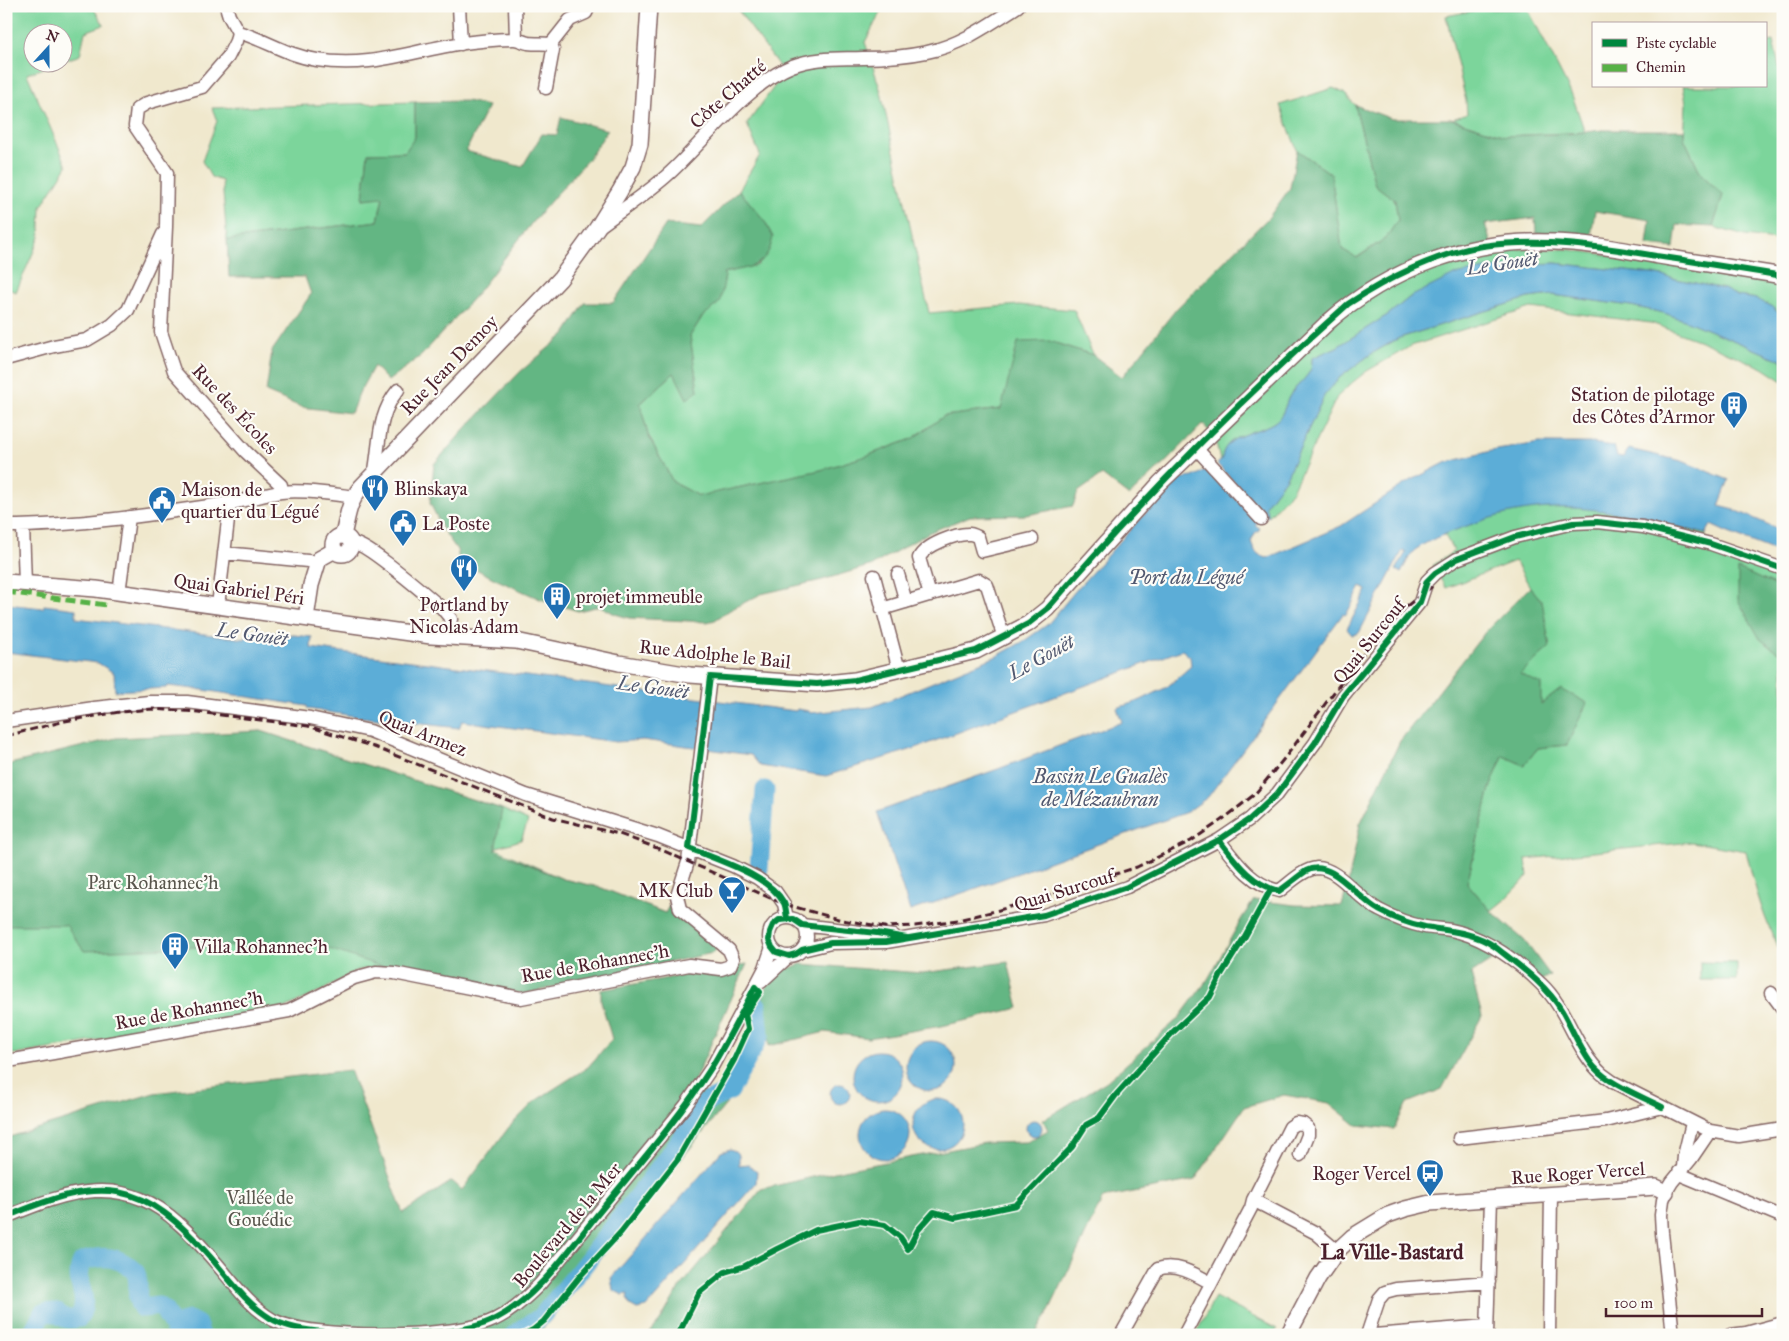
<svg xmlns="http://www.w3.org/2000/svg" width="1789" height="1341" viewBox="0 0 1789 1341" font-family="'IM FELL Great Primer',serif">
<rect width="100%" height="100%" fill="#fdfcf7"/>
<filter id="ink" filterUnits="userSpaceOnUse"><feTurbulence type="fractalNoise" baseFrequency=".02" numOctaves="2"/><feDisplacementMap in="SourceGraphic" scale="10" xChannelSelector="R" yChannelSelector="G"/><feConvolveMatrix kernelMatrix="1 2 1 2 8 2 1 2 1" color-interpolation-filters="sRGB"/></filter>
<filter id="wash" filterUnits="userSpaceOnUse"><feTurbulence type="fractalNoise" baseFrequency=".0096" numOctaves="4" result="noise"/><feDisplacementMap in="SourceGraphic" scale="20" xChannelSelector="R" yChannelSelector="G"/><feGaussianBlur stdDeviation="1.12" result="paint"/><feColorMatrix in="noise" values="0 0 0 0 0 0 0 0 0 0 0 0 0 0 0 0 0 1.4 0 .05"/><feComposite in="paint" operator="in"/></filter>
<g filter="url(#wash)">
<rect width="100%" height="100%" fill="#f0e8cd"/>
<!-- green -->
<path fill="#7bd59b" stroke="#627a63" d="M6,6H92L104,25L85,32L80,55L63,61L62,32H32V62L58,63L27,74L67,166L41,207L40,237L16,292L6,288Z
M735,6H884L865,42L881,92L929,313L1019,305L1074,310L1093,355L1049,341L1001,409L944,416L912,439L866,456L821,470L699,496L673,482L648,435L640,404L674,373L698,391L690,336L702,317L720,302L723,273L758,265L764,220L739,190L760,155L747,124L784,73Z
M1482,9H1528L1572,95L1585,132L1505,136L1452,119L1467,114L1466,101L1446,16Z
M1773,41L1783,83V241L1745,236L1713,227L1723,195L1701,174L1684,138L1686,103L1683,86H1765V43Z
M1333,88L1344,93L1355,105L1375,185L1395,200L1398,220L1386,238L1356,258L1342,249L1331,174L1297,150L1280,105Z
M415,102V138L405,152L368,153L363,199L383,196L378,221L227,240L222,181L211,177L202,161L217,121L212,108Z
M1493,249H1565L1652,261L1783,282V317L1772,307L1757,299L1737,296L1724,289L1652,274L1555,263L1531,264L1410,297L1389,314L1337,347L1312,358C1312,362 1312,366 1311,369C1306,380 1294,387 1289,397C1285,405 1284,415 1276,421C1261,433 1222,433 1222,460L1220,461L1215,438L1344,315L1385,288L1439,266Z
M1553,295L1631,306L1664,313L1687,321L1783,361V381L1763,368L1703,342L1651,323L1531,308L1411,346L1367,371L1353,382L1337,397L1292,491L1269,516L1265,506L1286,478L1324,396L1339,378L1371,354L1399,338L1528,298Z
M1557,507L1598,509L1624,514L1706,534L1705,545L1783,574V589L1738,570L1778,652H1783V956C1764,922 1755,888 1746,851L1692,842L1526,859L1528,876L1508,897L1491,911L1467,883L1490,788L1503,756L1524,765L1538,748L1567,745L1520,674L1542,601L1530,587L1515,561L1446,588L1432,566L1454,551L1444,534L1492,516L1520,510Z
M261,731L502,809L528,821L521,840L494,848L563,879L599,887L665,913L671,903L713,953L370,968L355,971L320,992L284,1008L19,1054H6V768Z
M1700,962L1737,963V980H1700Z
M1215,1297L1277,1329L1274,1335H1195Z"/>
<!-- forest -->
<path fill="#64b683" stroke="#576a57" d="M467,101L488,106L466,151L522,167L542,134L557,135L561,117L608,130L589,158L534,220L475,296L422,355L388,381L374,366L360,391L351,413L301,407L266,392L272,351L311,294L305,277H229L227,240L378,221L383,197L363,199L368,153L405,152L415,137V102Z
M1355,105L1392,119H1452L1505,136L1577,133L1602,130H1684V138L1701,174L1723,195L1713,227L1677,225L1674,248L1647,245L1650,220L1595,211L1591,236L1536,233L1535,218L1485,224L1493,249L1439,266L1385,288L1344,315L1215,438L1203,424L1168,460L1129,496L1102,475L1078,492L1073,506L1027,515L970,516L928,533L873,565L822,580L761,594L730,610L715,620L707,622L629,618L615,614L600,606L578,611L540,599L495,579L459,560L457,550L443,530L430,503L434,464L465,429L520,372L565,334L585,303H613L666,224L701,228L739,190L764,220L773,237C767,268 750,267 723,273L725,276L720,302L702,317L690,336L698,391L687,399L674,373L640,404L648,435L673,482L699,496L821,470L866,456L912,439L944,416L1001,409L1018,342L1049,341L1093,355L1122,377L1177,308L1269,217L1290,188L1297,150L1331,174L1342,249L1357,258L1386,238L1398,220L1395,200L1375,185Z
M1738,569L1783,589V652H1778L1760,639L1738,600Z
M1530,587L1542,601L1550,647L1520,674L1541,684V704L1561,689L1587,703L1567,745L1538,748L1524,765L1503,756L1490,788L1467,883L1491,911L1524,940L1550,975L1534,985L1494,959L1471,974L1482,1016L1442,1089L1407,1103L1394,1129L1356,1125L1329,1103L1284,1095L1244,1107L1195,1180L1103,1198L1049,1311L1035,1335H648L660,1321L678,1290L761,1189L839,1171L985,1143L1027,1142L1048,1130L1043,1120L1107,1081L1178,1019L1208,979L1242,918L1254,900L1295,905L1342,906L1349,879L1360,824L1400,741L1486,631Z
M261,731L502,809L495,851L563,879L599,887L665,913L671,903L718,947L713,953L523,994L385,968L312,943L84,951L66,925H6V765L116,738Z
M1008,962L1019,1008L942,1026L868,1038L825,1032L769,1046L762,992L779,972L801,964L922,973Z
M747,964L692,1086L727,1103L538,1335H6V1138L154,1093L350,1070L403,1213L452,1181L462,1190L509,1127L535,1101L588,1067L612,1039L601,1001V990Z"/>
<!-- water -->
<path fill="#5cadd7" stroke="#536681" d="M1555,263L1652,274L1724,289L1737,296L1757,299L1772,307L1783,317V361L1687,321L1664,313L1631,306L1553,295L1528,298L1399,338L1371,354L1339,378L1324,396L1286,478L1265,506L1269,516L1267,517L1217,464L1222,460C1222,433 1261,433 1276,421C1284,415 1285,405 1289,397C1294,387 1306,380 1311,369C1312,366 1312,362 1312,358L1337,347L1389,314L1410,297L1454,275L1491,268Z
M1539,443H1592L1614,446L1617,456L1623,457L1629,449L1682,461L1729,480L1719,506L1735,510L1783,531V554L1726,532L1711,525L1706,534C1618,512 1556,492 1467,526C1450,532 1430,539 1415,550C1409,555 1405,566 1401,573L1396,570L1406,552L1403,550L1359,633L1352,635L1347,629L1367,590L1361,587L1346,615L1343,614L1208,797L1187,812L974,889L910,911L877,812L998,769L1122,722L1117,708L1141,700L1167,687L1191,666L1190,657L1182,650L913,749L826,776L760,766L751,755L643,740L616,742L462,721L459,728L360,717L308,709L307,706L203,690L168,686L166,688L115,691L114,673L98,663L6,652V604L43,608L44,605L76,609V618L245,639L249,630L312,637L311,648L796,711L797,709L809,711L810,713L872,707L997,656L1024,641L1048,624L1076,590L1176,479L1193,477L1206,470L1208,472L1210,471L1258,522L1255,524L1260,529L1255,533L1251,541C1254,551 1257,555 1267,558L1341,526L1406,483L1445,463L1491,451Z
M906 1066a25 25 0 1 1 50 0a25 25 0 1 1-50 0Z
M853 1076a25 25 0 1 1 50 0a25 25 0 1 1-50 0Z
M830 1094a10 10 0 1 1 20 0a10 10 0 1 1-20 0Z
M913 1124a25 25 0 1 1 50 0a25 25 0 1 1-50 0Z
M860 1134a25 25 0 1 1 50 0a25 25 0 1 1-50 0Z
M1026 1128a8 8 0 1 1 16 0a8 8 0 1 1-16 0Z
M730,1149L735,1151L739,1155V1165L748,1164L757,1171L756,1183L647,1307L637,1309L630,1305L627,1298L628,1294L623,1295L613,1290L611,1278L721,1152Z"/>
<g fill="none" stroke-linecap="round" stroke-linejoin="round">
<!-- river -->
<path stroke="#5cadd7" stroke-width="19" d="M759,869L765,790
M713,1099L730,1091L760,1035L757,1005
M31,1335L43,1313L57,1312C64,1320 69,1320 79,1318C92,1293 72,1286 82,1262C98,1256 113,1255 127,1265C133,1269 136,1271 137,1277C140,1290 134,1296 142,1308L159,1306L164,1310L176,1332L179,1334L182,1331L185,1321L189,1320L197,1324L201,1335
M514,1335L541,1317L577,1274L673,1150L704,1104L710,1100"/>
</g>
</g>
<g filter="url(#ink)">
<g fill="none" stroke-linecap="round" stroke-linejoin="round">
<!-- minor casing -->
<g stroke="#846564" stroke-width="15">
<path id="minor" d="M226,6L229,16L238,32
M459,6L461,44
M515,6L516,39
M238,32L236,41L228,57L202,87L147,103L137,109L135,126L167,173L166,227L161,332L174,371L246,452L281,485L282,492
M238,32C266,40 288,56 317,60C370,69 413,50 464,43C480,41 497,39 514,39C519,39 523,42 528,43C536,44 544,43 551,44L553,50L546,88
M551,44L570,20L586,13L589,6
M600,226C625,207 653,190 675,168C707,137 751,82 792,66C816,57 838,59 863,58C883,58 908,56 927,52C961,45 990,24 1018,6
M6,359L54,346L87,340L112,325L128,310L163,234
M1195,447L1261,519
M375,470C380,441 378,414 398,390
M6,526C80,526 156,514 229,503C247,501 264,494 281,492C300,490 334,494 353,497
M23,526L25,584
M352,543C366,542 427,596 442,608L451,619L448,637
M224,553L318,562
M898,574L906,602
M874,576L899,670
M119,593L129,517
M930,595L919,558C925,545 957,533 970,534C972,534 976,536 978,537L982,551L1032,539
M218,606L230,503
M882,609L979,580L987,585L1004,638
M6,721L94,708L149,702H187L310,718L370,731L526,795L658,836L733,866L757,878L775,891L784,904L787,918
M1219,840C1236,862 1251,884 1279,891C1289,884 1303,869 1317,868C1339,868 1359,900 1379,910C1392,917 1410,924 1425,927C1436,929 1448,928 1459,932C1488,940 1519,962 1541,984C1568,1009 1575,1050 1602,1074L1613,1082L1710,1131L1739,1136L1783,1129
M769 937a19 19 0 1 1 38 0a19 19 0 1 1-38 0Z
M802,925L894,936
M802,950L831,943L886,942L1044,915L1127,887L1219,840L1250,819L1277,794L1315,743L1343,696L1420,602L1427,581L1435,573L1457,559L1515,537L1573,523L1597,522L1643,527L1711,544L1783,569
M761,982L789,956
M1771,993L1783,1009
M6,1059L14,1060L289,1011L354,978L376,972L394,973L521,998L689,965L721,969L730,966L733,959L729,950L680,909L677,896L688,862L710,677
M1459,1138L1606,1121L1662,1107
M1683,1167L1684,1156L1692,1123
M1679,1172L1684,1176L1783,1217
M1253,1200L1316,1233L1337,1251
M6,1217C68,1191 123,1172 178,1223C192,1235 205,1250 217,1264C234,1284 250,1307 273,1320C312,1340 448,1338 489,1322C509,1314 525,1299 540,1284L686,1105L712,1067L755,987L765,968L772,947
M1121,1335L1158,1269C1177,1263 1195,1274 1211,1283
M1184,1335L1251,1208L1253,1200L1290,1127L1296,1123L1303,1124L1308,1128V1135L1300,1155
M1367,1335L1379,1299L1385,1292L1396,1289L1489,1282
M1374,1335L1487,1326
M1487,1335L1491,1198
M1549,1335L1551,1194
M1673,1335L1662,1233L1661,1215L1663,1200L1666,1192L1672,1182L1691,1159L1710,1131
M1730,1335L1746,1333L1783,1323"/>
</g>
<!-- tertiary casing -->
<g stroke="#846564" stroke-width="18">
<path id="tertiary" d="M343,535C348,516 348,503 361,487L560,279L597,228L620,191L633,167L640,144L649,6
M333 545a9 9 0 1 1 18 0a9 9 0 1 1-18 0Z
M6,582L96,589L431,636L516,641L619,663L690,675L817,684L855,680L976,651L1028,624L1047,609L1160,483L1327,323C1389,268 1471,238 1554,242C1589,243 1624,250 1659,256C1700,263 1741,269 1783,276
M306,618L311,585L319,559L335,550
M1288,1335L1318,1278L1337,1251L1352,1237L1388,1215L1405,1209L1430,1203L1656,1187L1666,1192"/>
</g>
<!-- minor -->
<use href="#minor" stroke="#fff" stroke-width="12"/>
<!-- tertiary -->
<use href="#tertiary" stroke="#fff" stroke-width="15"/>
<!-- rail -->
<path stroke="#4a1f2b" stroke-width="3" stroke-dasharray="8 4" stroke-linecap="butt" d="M6,736L65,721L120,712L152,709L198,712L308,726L374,747L553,818L619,834L657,848L784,904L842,920L885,927L915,926L958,920L999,910L1073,888L1137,867L1191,841L1226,817L1255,794L1287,755L1349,672L1395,615L1434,585"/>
<!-- quiet -->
<path stroke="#57b146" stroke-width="5" stroke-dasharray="10 5" stroke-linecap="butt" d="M6,592L106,605"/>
<!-- cycleway casing -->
<g stroke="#fdfcf7" stroke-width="9">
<path id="cycleway" d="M1219,840C1236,862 1251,884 1279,891C1288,885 1297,877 1306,871C1332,857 1358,900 1379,910C1392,917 1410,924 1425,927C1449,931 1474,932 1494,946C1518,965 1546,984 1562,1011C1572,1028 1581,1052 1594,1067C1610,1085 1641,1096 1662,1107
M787,918C786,913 786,907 784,903C769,875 717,860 689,848L710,677L817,684L855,680L976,651L1028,624L1047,609C1140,501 1241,399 1348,304C1386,279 1437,253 1483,246C1541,238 1598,246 1656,256C1698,262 1740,269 1783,276
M907,938L877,933L810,926L802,925L793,919L779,920L773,925L770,932L769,940L772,947L776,952L789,956L796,954L802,950L831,943L886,942L1044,915L1127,887L1219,840L1250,819L1277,794L1315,743L1343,696L1420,602L1427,581L1435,573L1457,559L1515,537L1573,523L1597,522L1643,527L1711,544L1783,569
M6,1217C102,1176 142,1178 212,1259C230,1280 246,1303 270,1318C296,1334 340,1333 370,1333C411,1333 458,1337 495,1319C536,1299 569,1250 597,1215C636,1167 678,1120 711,1068C727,1042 741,1014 755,987L760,992L745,1014L748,1029L734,1060L678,1159L621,1232L581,1275L544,1321L533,1330L523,1335
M678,1335L699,1293L725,1272L745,1266L777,1249L816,1230L859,1221L885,1225L900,1237L908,1249L918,1230L934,1212L955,1218L1016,1205L1072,1147L1086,1125L1099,1118L1116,1095L1173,1032L1210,997L1222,973L1244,938L1271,889"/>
</g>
<!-- cycleway -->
<use href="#cycleway" stroke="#00873e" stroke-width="6"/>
</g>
</g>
<!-- icons -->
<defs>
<g id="building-pin" transform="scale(1.4375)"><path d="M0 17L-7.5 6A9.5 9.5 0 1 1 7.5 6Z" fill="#1f6fb2" stroke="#fdfcf7"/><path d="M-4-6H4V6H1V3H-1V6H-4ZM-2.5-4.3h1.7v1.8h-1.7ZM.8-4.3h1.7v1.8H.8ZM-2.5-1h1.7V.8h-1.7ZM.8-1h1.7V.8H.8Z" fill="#fff"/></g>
<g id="restaurant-pin" transform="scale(1.4375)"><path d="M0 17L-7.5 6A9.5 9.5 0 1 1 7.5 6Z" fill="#1f6fb2" stroke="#fdfcf7"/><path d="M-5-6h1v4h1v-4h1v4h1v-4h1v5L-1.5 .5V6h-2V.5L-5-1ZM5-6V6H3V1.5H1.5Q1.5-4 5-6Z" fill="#fff"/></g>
<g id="civic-pin" transform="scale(1.4375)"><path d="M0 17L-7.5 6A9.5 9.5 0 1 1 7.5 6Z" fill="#1f6fb2" stroke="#fdfcf7"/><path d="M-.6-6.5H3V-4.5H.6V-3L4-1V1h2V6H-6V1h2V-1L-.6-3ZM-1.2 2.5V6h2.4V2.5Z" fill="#fff"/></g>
<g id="bar-pin" transform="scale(1.4375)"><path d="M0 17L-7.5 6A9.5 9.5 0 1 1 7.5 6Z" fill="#1f6fb2" stroke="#fdfcf7"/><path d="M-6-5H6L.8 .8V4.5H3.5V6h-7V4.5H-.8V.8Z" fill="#fff"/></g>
<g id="bus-pin" transform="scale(1.4375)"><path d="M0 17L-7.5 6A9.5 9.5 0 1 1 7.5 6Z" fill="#1f6fb2" stroke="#fdfcf7"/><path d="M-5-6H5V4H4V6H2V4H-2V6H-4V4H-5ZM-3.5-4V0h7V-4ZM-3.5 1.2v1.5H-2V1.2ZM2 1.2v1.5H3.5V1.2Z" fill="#fff"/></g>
</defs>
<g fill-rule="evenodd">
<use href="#building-pin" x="1734" y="405"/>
<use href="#restaurant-pin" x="375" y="488"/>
<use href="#civic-pin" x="162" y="500"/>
<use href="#civic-pin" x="403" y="523"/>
<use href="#restaurant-pin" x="464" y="568"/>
<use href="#building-pin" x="557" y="596"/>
<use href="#bar-pin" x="732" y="890"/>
<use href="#building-pin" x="175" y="946"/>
<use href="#bus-pin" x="1430" y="1173"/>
</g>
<g text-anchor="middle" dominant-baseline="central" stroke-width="4.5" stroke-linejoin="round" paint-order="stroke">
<!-- street labels -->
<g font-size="19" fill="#4a1f2b" stroke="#fdfcf7">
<text transform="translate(728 94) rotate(-41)">Côte Chatté</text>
<text transform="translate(449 365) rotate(-46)">Rue Jean Demoy</text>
<text transform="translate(235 409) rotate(47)">Rue des Écoles</text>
<text transform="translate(239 589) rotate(8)">Quai Gabriel Péri</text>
<text transform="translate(1369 641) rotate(-51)">Quai Surcouf</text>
<text transform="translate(715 654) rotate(6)">Rue Adolphe le Bail</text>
<text transform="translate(423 733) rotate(22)">Quai Armez</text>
<text transform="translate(1064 890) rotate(-17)">Quai Surcouf</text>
<text transform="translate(595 963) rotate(-10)">Rue de Rohannec'h</text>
<text transform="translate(189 1010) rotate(-10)">Rue de Rohannec'h</text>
<text transform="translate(1578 1173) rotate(-4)">Rue Roger Vercel</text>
<text transform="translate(567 1225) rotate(-50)">Boulevard de la Mer</text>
</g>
<!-- poi labels -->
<g font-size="19" fill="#4a1f2b" stroke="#fdfcf7" text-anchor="start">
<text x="1715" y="394" text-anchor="end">Station de pilotage<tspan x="1715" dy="22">des Côtes d'Armor</tspan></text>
<text x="394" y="488">Blinskaya</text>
<text x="181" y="489">Maison de<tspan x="181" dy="22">quartier du Légué</tspan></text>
<text x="422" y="523">La Poste</text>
<text x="576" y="596">projet immeuble</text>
<text x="464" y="604" text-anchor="middle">Pørtland by<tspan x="464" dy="22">Nicolas Adam</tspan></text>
<text x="713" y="890" text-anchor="end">MK Club</text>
<text x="194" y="946">Villa Rohannec'h</text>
<text x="1411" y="1173" text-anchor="end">Roger Vercel</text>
</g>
<!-- park labels -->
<g font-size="19" fill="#59564d" stroke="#fdfcf7">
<text x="153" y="882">Parc Rohannec'h</text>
<text x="260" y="1197">Vallée de<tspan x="260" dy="22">Gouédic</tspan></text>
</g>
<!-- water labels -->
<g font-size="20" font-style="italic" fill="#515870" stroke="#fdfcf7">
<text transform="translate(1502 263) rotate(-8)">Le Gouët</text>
<text x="1186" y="577">Port du Légué</text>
<text transform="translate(252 634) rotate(8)">Le Gouët</text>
<text transform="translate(1041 657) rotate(-29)">Le Gouët</text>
<text transform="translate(653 687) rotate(8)">Le Gouët</text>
<text x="1100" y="776">Bassin Le Gualès<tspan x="1100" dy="23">de Mézaubran</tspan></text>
</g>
<!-- quarter labels -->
<g font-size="21" font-weight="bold" fill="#4a1f2b" stroke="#fdfcf7">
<text x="1392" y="1252">La Ville-Bastard</text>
</g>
</g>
<!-- margin -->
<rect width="1789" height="1341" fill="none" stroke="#fdfcf7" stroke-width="25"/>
<!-- legend -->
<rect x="1592" y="22" width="175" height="65" fill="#fdfcf7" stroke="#b5a4a5"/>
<rect x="1602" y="39" width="25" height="8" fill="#00873e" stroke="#b5a4a5"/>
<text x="1636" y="48" font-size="15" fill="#4a1f2b">Piste cyclable</text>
<rect x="1602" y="64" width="25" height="8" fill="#57b146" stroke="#b5a4a5"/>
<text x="1636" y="72" font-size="15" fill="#4a1f2b">Chemin</text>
<!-- north arrow -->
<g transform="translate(48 48) rotate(21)"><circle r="24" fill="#fdfcf7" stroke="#b5a4a5"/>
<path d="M0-4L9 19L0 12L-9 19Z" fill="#1f6fb2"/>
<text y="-8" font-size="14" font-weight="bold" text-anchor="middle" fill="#4a1f2b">N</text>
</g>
<!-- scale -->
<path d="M1606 1308v8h156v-8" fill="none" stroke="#4a1f2b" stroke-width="2.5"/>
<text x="1614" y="1308" font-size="15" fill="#4a1f2b" stroke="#fdfcf7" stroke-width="4" paint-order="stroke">100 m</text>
</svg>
